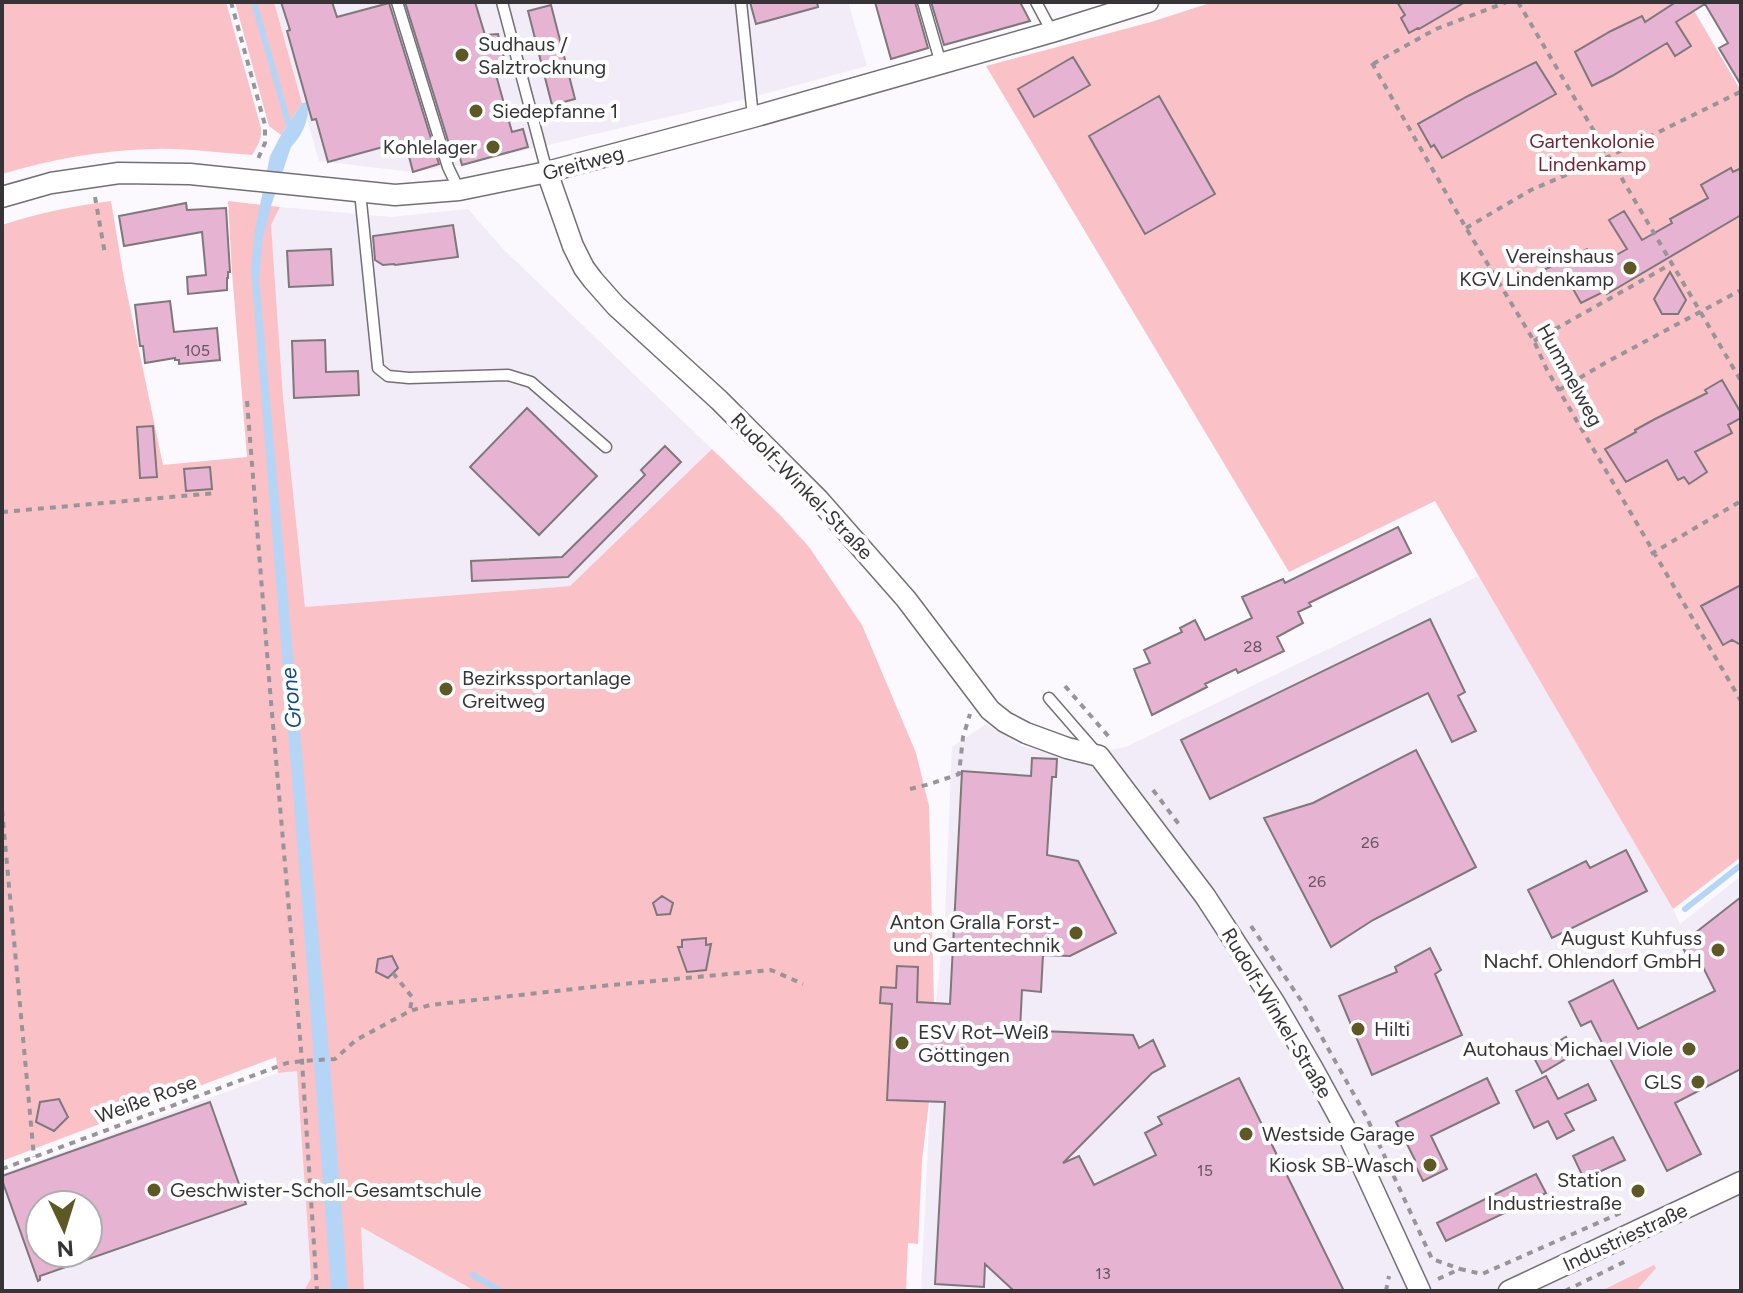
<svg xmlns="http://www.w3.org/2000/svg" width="1743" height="1293" viewBox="0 0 1743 1293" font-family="Figtree,sans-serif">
<rect width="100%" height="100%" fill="#fbf8fe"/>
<!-- built -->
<path fill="#f2ebf8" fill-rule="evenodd" d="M274,2H848L867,66L745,99L462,165L413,172L328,162L319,161Z
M280,207L391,217L468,209L504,250L712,449L570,586L305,607L283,397L271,225Z
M1479,576L1673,909L1680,924L1741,876V1291H921L934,1022L945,917L952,747L986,724L1022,746L1065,758L1126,747Z
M297,1070L311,1278L304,1291H2V1174L278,1073ZM40,1205H88V1253H40Z
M360,1227L391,1244L475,1291H364Z"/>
<!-- green -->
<path fill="#fac1c7" d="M2,2H226L261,128C262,139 258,145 252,155C220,153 186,148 154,149C103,150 51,159 2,174Z
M235,2H274L302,103L281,135L269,126Z
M1213,2H1689L1741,91V857L1673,909L1435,501L1289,572L986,66L1151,22Z
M111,201L124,279L163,465L247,457L232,272L228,201L280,207L271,225L283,397L305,607L570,586L712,449L780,515L809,547L862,625L916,753L929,806L934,1003L929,1102L922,1160L918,1244L908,1243L906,1291H475L361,1227L364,1291H304L311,1278L297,1071L278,1073L276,1057L2,1161V225C38,213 73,206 111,201Z
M1654,1265L1656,1268L1636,1291H1601Z"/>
<!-- water -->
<path fill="#b5d5f7" d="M307,102C311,117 302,136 291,147L271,206L263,237L259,279L330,1064L348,1291H331L307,967L251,269L255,230L270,156L281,135L302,103Z"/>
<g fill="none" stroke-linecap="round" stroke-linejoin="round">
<!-- stream -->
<path stroke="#b5d5f7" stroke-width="6" d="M254,2L290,129
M1685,909L1741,865
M473,1275L501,1291"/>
</g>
<!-- building -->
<path fill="#e6b3d3" stroke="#7e787b" stroke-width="2" fill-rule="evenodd" d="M281,2H332L337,17L389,3L439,164L413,172L405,141L328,162L316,119L312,120L287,31L290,30Z
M405,2H475L485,35L498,34L506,65L494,68L512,132L523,129L528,147L462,165L460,158L454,160Z
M750,2H817L818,7L756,24Z
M875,2H915L928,48L891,59Z
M931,2H1020L1030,21L944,45Z
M1397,2H1465L1419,29L1418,28L1409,33L1401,18L1405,15Z
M1676,2H1741V85L1719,48L1728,43L1705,4L1676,22L1691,46L1675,56L1667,43L1612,76L1592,86L1575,52L1611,31L1642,16L1645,22Z
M551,5L575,99L552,105L528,11Z
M1073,57L1090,85L1034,117L1018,89Z
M1536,62L1556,94L1442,158L1434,145L1431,147L1418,124L1468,96Z
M1159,96L1215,194L1145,234L1089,136Z
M1731,168L1733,172L1741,168V215L1607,294L1605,291L1581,303L1568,280L1553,287L1544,270L1563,260L1564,262L1587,249L1597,266L1627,249L1609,220L1624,211L1642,240L1672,223L1670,219L1708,198L1701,185Z
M186,203L187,210L226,208L230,272H228V278H227V290L188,294L187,277L206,275L202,232L124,246L119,216Z
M453,225L458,257L395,265L394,264L383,265L375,260L373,236Z
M331,249L333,285L289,287L287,251Z
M1670,272L1686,300L1678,314H1662L1654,299Z
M170,301L174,332L217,328L220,360L179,364V360H175V358L145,363L143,346H140L135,305Z
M325,340L326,372L358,371L359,395L294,398L292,341Z
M1722,380L1741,413V418L1728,425L1732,433L1695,452L1707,472L1689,484L1684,477L1678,480L1667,460L1626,482L1605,449L1636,432L1635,430L1655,419L1707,393L1705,390Z
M527,408L597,476L539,535L470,467Z
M153,426L157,477L140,478L137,427Z
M665,446L681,462L568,577L472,581L471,561L562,557L645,475L641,470Z
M210,467L212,489L186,491L184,469Z
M1398,527L1411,553L1309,603L1311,606L1298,612L1303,623L1277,637L1284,651L1238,673L1236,669L1205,684L1207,687L1152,715L1134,669L1150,663L1144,650L1182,632L1180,628L1195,620L1205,640L1252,618L1242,597L1283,579L1285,583Z
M1741,585V645L1732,640L1723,645L1701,606Z
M1430,619L1465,692L1458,696L1476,731L1452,742L1428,693L1210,799L1181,740Z
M1416,750L1476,867L1373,920L1331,947L1264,818L1313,803Z
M1032,758L1057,759L1056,777H1052L1047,855L1078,861L1116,933L1070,956L1043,955L1041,992L1022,990L1020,1030L1133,1035L1139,1048L1153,1040L1165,1066L1152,1073L1063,1163L1079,1156L1094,1185L1156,1155L1145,1133L1162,1124L1158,1117L1239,1078L1344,1291H1014L985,1264L984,1287L935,1284L945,1102L887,1100L892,1004L880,1003L881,987L896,988L897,966L918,967L917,1002L950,1004L962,771L1031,776Z
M1626,850L1647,891L1552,938L1528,890L1586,861L1590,868Z
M662,896L673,903L670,914L657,915L653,903Z
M1741,897V1069L1675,1103L1701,1154L1667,1171L1591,1021L1581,1026L1569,1002L1613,980L1638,1029L1715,991L1700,961L1692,965L1681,944Z
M706,938V945L711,944L706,970L687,972L678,947H682V940Z
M1430,948L1441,970L1435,974L1462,1035L1372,1075L1339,996L1397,972L1395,967Z
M392,956L398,968L388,978L376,972L378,959Z
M1566,1037L1574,1054L1542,1073L1533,1056Z
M1546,1076L1558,1099L1588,1084L1596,1100L1565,1114L1574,1130L1557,1139L1548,1121L1534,1128L1516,1091Z
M1487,1078L1499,1103L1431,1136L1447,1169L1423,1181L1413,1161L1415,1160L1396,1122Z
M59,1099L68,1117L54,1131L36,1122L40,1102Z
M210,1102L246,1204L40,1276V1280L38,1281L2,1180V1176ZM40,1205H88V1253H40Z
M1613,1137L1625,1160L1584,1179L1573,1156Z
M1536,1174L1546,1193L1446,1241L1437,1223Z"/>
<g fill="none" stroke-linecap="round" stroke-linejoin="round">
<!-- lane casing -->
<g stroke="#727075" stroke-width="13">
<path id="lane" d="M397,2L448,167L459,190
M502,2L547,172
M741,2L753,117
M923,2L941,64
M1036,2L1052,32
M360,192L378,368L388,376L409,378L508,375L531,382L606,447
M1049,698L1095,751"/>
</g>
<!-- street casing -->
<g stroke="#727075" stroke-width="23">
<path id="street" d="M547,172L573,246L584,268L593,280L616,306L719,400L819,500L906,599L990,710L1005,722L1026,733L1067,748L1099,756L1205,896L1274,1002L1313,1069L1344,1126L1420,1291
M2,197L51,183L119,173L190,174L395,195L459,190L547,172L753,117L1052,32L1148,2
M1509,1291L1741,1182"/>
</g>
<!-- path -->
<path stroke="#979599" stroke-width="4" stroke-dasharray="6 6" stroke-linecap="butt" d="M231,2L265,125V143L257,161
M1518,2L1741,381
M1372,63L1466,228L1534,341L1547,370L1741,701
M1373,64L1436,29L1507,2
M95,197L105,254
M1466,228L1531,190L1610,156L1740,92
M1534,341L1673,263
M1559,390L1605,363L1741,290
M247,401L270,690L302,1061L317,1291
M2,512L216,493
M1651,554L1741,501
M1065,686L1109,737
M910,789L930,784L959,774L963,737L970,714
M1153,790L1181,827
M2,810L34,1157
M1251,926L1302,1002L1366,1116L1432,1259L1460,1269
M393,973L412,997L410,1011
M2,1169L287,1063L302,1061L335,1059L356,1040L410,1011L430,1005L601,986L771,970L803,984
M1438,1279L1460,1269L1482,1274L1625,1211
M1386,1291L1389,1276
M1565,1291L1628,1260"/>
<!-- lane -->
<use href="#lane" stroke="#fff" stroke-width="10"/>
<!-- street -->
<use href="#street" stroke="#fff" stroke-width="20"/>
</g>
<!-- markers -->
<g fill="#5e5824" stroke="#fff" stroke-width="3">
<circle cx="462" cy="55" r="8"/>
<circle cx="476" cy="111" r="8"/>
<circle cx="493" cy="147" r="8"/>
<circle cx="1630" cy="268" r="8"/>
<circle cx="446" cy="689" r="8"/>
<circle cx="1076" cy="933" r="8"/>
<circle cx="1718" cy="950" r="8"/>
<circle cx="1358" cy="1029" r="8"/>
<circle cx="902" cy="1043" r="8"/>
<circle cx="1689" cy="1049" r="8"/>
<circle cx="1698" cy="1082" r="8"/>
<circle cx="1246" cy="1134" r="8"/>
<circle cx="1430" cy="1165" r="8"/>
<circle cx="154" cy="1190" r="8"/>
<circle cx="1638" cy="1191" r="8"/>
</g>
<g text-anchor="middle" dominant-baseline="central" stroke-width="8" stroke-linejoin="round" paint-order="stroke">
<!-- number labels -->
<g font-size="16" fill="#62545e">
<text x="197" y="350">105</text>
<text x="1253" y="646">28</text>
<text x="1370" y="842">26</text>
<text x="1317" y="881">26</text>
<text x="1205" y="1170">15</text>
<text x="1103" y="1273">13</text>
</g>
<!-- poi labels -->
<g font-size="20" fill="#363437" stroke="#fff" text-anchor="end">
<text x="478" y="44" text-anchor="start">Sudhaus /<tspan x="478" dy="23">Salztrocknung</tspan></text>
<text x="492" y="111" text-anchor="start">Siedepfanne 1</text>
<text x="477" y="147">Kohlelager</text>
<text x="1614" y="256">Vereinshaus<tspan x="1614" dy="23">KGV Lindenkamp</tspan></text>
<text x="462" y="678" text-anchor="start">Bezirkssportanlage<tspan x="462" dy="23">Greitweg</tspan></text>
<text x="1060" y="922">Anton Gralla Forst-<tspan x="1060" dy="23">und Gartentechnik</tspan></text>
<text x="1702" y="938">August Kuhfuss<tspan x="1702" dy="23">Nachf. Ohlendorf GmbH</tspan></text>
<text x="1374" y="1029" text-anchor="start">Hilti</text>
<text x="918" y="1032" text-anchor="start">ESV Rot–Weìß<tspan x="918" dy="23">Göttingen</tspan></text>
<text x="1673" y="1049">Autohaus Michael Viole</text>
<text x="1682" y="1082">GLS</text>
<text x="1262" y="1134" text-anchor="start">Westside Garage</text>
<text x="1414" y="1165">Kiosk SB-Wasch</text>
<text x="1622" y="1180">Station<tspan x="1622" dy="23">Industriestraße</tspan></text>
<text x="170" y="1190" text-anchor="start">Geschwister-Scholl-Gesamtschule</text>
</g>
<!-- park labels -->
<g font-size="20" fill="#702836" stroke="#fff">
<text x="1592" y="141">Gartenkolonie<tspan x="1592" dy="23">Lindenkamp</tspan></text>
</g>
<!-- street labels -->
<g font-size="20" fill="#363437" stroke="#fff">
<text transform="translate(583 163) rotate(-15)">Greitweg</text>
<text transform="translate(1570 375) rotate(61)">Hummelweg</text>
<text transform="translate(802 486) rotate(46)">Rudolf-Winkel-Straße</text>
<text transform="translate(1277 1013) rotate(59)">Rudolf-Winkel-Straße</text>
<text transform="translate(146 1099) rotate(-20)">Weiße Rose</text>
<text transform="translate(1625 1237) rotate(-25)">Industriestraße</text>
</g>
<!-- water labels -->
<g font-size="22" font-style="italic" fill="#124c7f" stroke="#fff">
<text transform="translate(291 698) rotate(-95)">Grone</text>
</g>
</g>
<!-- border -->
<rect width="1743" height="1293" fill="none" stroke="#363437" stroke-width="8"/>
<!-- north arrow -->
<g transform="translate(64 1229) rotate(176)"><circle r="38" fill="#ffffff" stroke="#afaeaf" stroke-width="2"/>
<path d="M0-6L14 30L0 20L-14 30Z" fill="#5e5824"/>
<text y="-12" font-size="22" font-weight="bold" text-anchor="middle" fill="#363437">N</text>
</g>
</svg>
